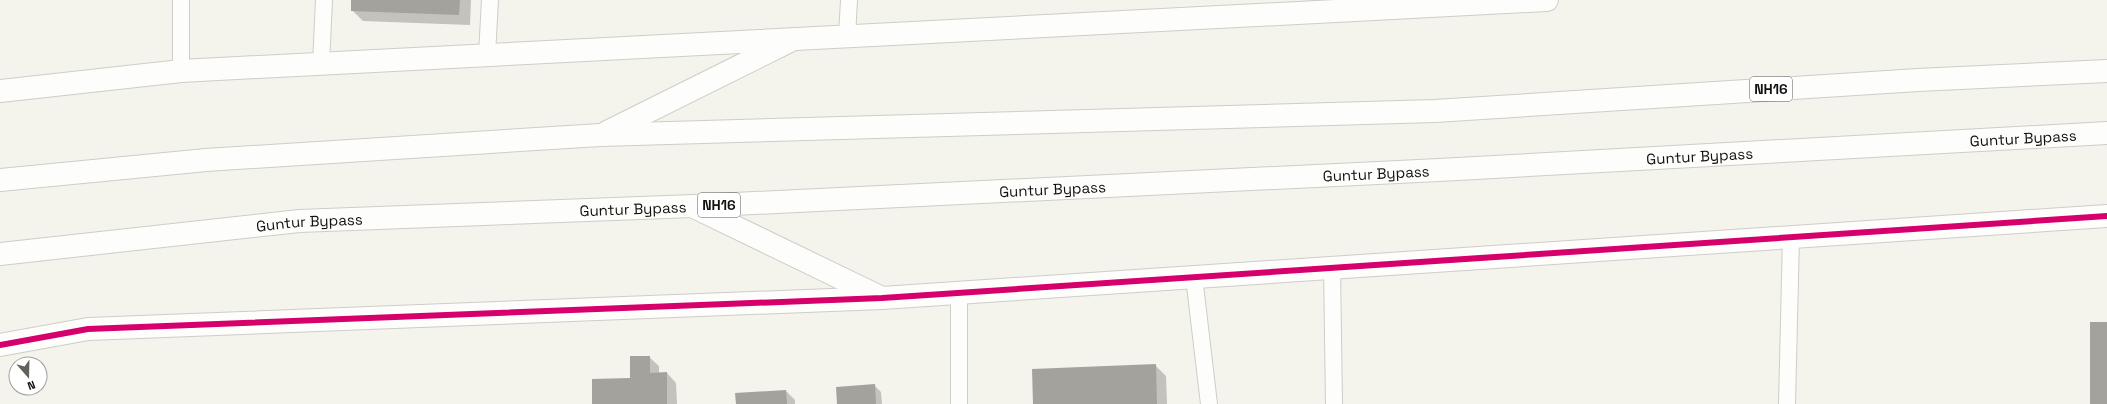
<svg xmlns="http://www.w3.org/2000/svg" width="2107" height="404" viewBox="0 0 2107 404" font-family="'Space Grotesk',sans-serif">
<rect width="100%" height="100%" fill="#f4f3ec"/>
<!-- shadow -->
<path fill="#0003" d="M352,0H471L470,25L363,21L352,10Z
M649,357L659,366V373H667L676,383L677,404H593L631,379Z
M1155,365L1166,376L1167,404H1034Z
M874,385L881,392L882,404H838Z
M786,391L795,400V404H737Z"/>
<!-- building -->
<path fill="#a3a29d" d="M351,0H460L459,15L351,11Z
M2090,322H2107V404H2090Z
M630,356H650V373L667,372V404H592V379L630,378Z
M1156,364L1157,404H1033L1032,369Z
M875,384L876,404H837L836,387Z
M786,390L787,404H736L735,393Z"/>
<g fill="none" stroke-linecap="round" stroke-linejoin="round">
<!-- lane casing -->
<g stroke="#cecdc8" stroke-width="18">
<path id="lane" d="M181,0V71
M847,36L849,0
M487,55L490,0
M321,64L324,0
M1332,267L1334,404
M1194,277L1209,404
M959,404V293
M1787,404L1791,237"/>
</g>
<!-- secondary casing -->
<g stroke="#cecdc8" stroke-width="24">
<path id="secondary" d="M0,91L181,71L1547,0
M0,345L88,329L882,298L2107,216"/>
</g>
<!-- highway casing -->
<g stroke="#cecdc8" stroke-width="24">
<g id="highway">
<path d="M607,132L794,39"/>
<path d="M0,180L206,160L600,135L1435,111L1918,80L2107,71"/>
<path d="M694,207L882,298"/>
<path id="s1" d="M0,254L299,221L693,206L1439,170L2107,133"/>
</g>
</g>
<!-- lane -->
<use href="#lane" stroke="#fdfdfc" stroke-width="16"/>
<!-- secondary -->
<use href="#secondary" stroke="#fdfdfc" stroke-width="22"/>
<!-- highway -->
<use href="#highway" stroke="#fdfdfc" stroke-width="22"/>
<!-- cycleway casing -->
<g stroke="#fff" stroke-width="8">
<path id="cycleway" d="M0,345L88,329L882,298L2107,216"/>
</g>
<!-- cycleway -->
<use href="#cycleway" stroke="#d6006c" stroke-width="6"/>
</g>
<g text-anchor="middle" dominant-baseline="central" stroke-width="4" stroke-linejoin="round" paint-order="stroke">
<!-- shield labels -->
<g fill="#fff" stroke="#595856" stroke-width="1">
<rect x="1750" y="77" width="42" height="24" rx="3"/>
<rect x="698" y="193" width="42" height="24" rx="3"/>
</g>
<g font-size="14" font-weight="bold" fill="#12110d">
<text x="1771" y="89">NH16</text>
<text x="719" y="205">NH16</text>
</g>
<!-- street labels -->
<g font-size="15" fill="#12110d" stroke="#fff">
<text stroke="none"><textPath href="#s1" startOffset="2027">Guntur Bypass</textPath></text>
<text stroke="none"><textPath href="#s1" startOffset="1703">Guntur Bypass</textPath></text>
<text stroke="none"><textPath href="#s1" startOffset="1379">Guntur Bypass</textPath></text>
<text stroke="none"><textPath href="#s1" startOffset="1055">Guntur Bypass</textPath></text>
<text stroke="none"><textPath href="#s1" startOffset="635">Guntur Bypass</textPath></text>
<text stroke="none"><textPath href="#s1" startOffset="311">Guntur Bypass</textPath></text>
</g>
</g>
<!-- north arrow -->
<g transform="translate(28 376) rotate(160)"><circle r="19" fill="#ffffff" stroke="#a0a09e"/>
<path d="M0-3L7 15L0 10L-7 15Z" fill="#61605b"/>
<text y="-6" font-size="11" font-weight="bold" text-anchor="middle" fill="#12110d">N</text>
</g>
</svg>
